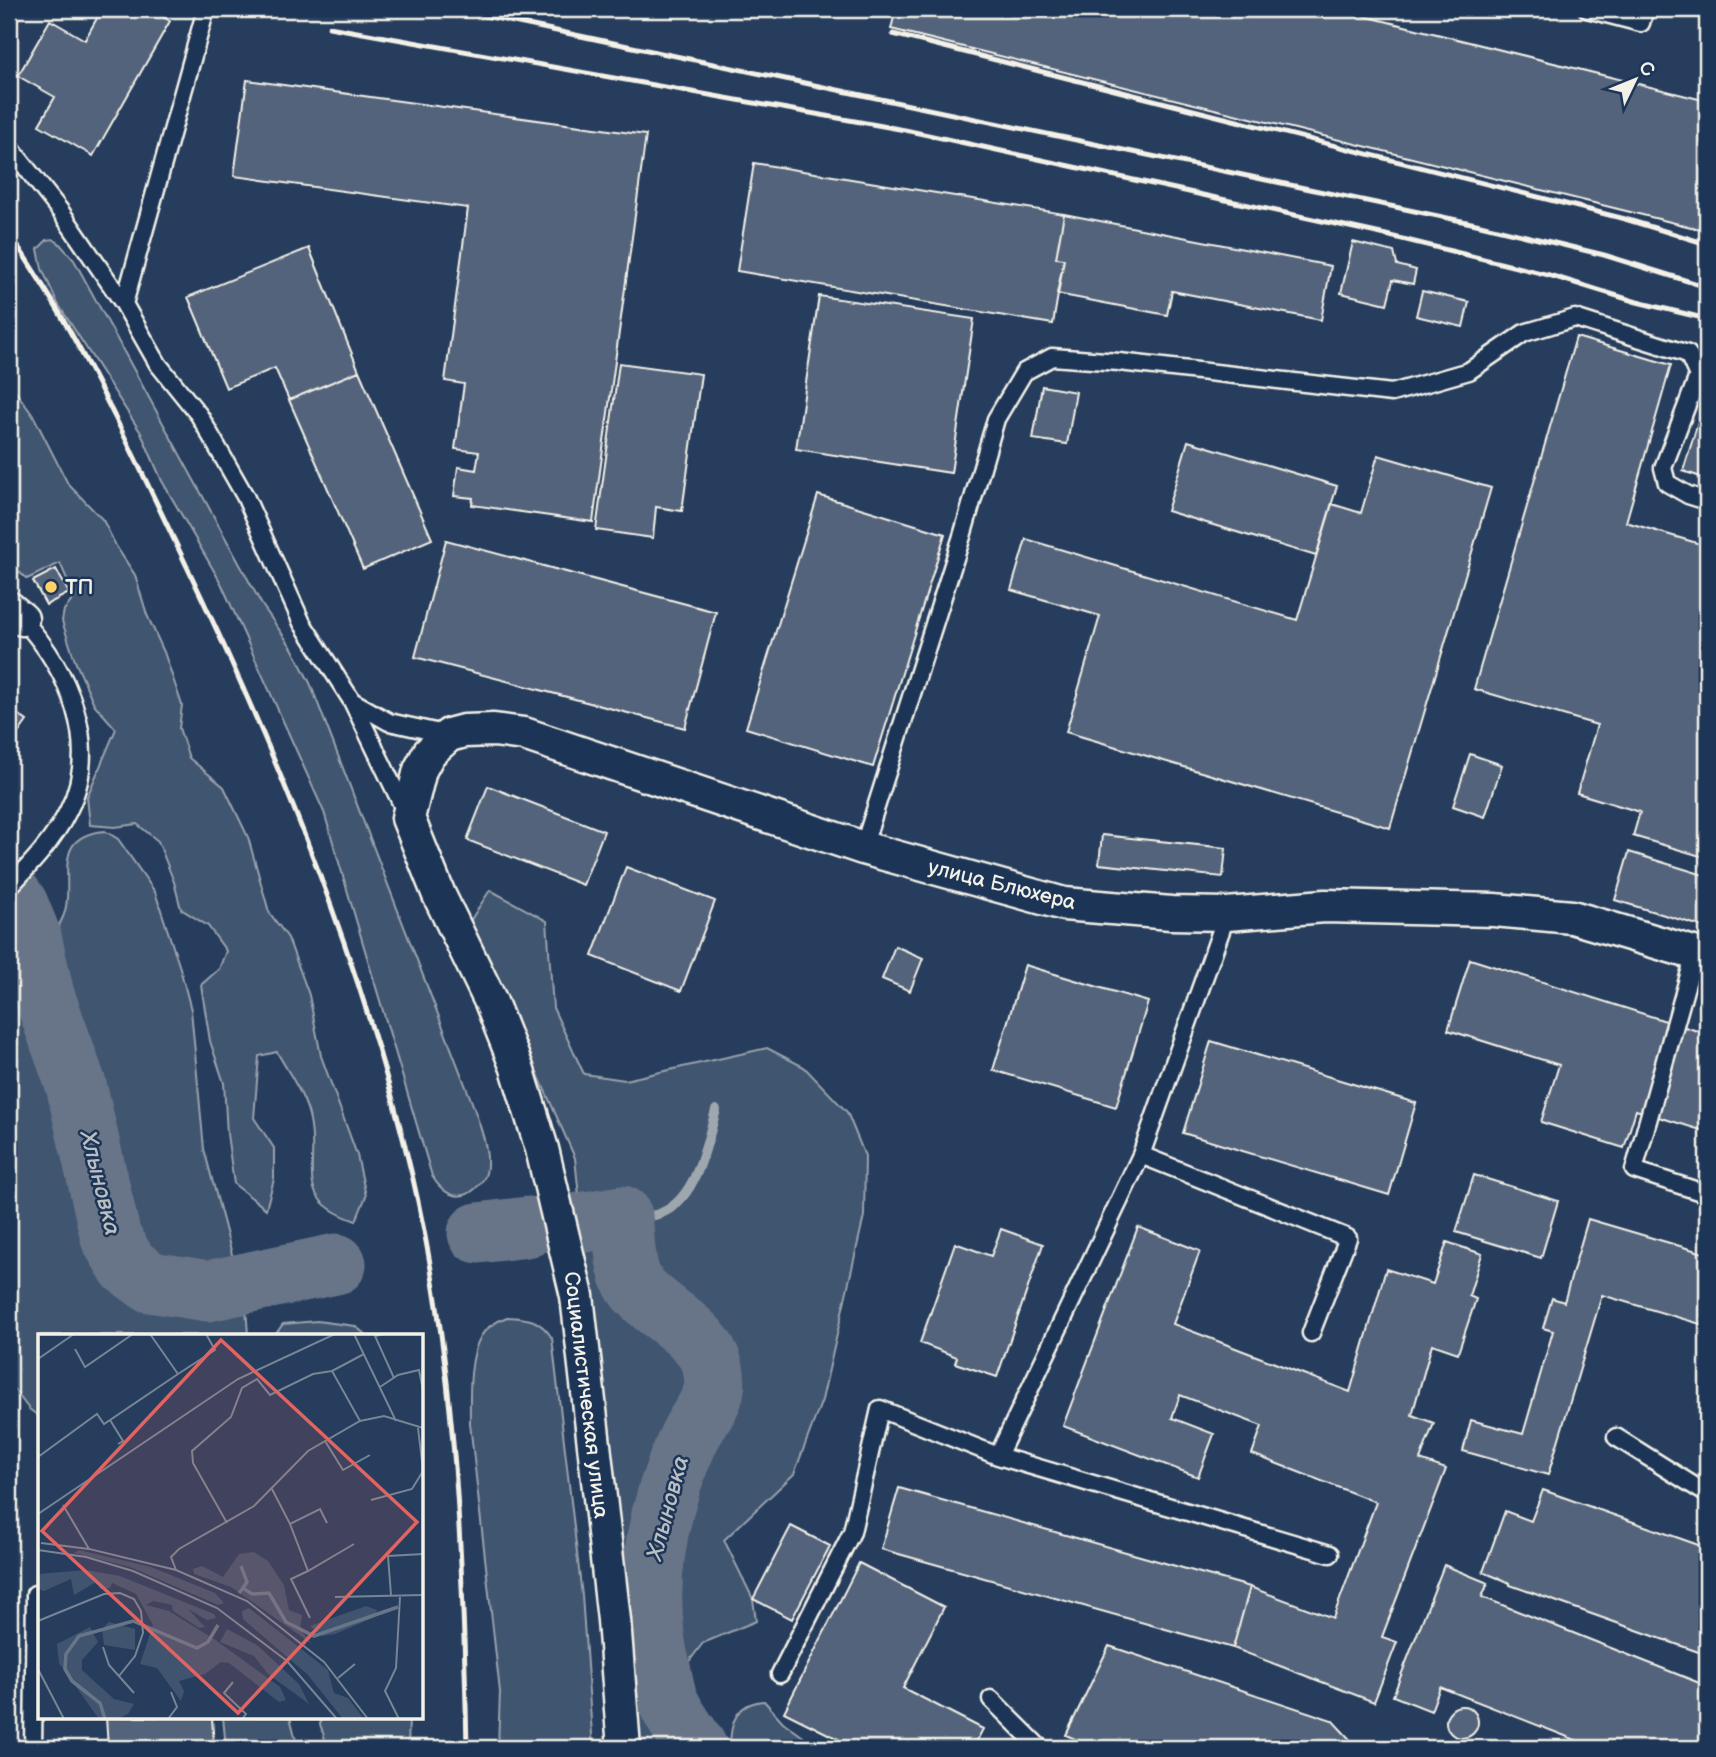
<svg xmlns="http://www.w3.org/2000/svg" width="1716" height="1757" viewBox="0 0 1716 1757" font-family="'Balsamiq Sans',sans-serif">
<rect width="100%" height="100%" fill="#263d5d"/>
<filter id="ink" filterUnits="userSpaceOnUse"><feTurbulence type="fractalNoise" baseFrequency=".0143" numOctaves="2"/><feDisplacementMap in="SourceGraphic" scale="14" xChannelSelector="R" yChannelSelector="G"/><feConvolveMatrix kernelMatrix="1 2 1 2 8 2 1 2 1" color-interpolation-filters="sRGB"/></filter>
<g filter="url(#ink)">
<!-- green -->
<path fill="#40546f" stroke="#9aa2ac" stroke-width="2" d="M53,239L59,243L74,260L262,605L292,648L310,683L473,1105C479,1124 488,1145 487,1164C487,1176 483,1181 476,1188C459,1204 442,1193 432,1176L324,812L221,583L162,481L141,433L58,304L42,269L38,249L47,240Z
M9,382L34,417L68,484L103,520L116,546L135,575L147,615L164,652L182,705L179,728L189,758L224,787L248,837L269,912L288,938L309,995L321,1056L357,1155L366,1196L356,1221C291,1199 320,1170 310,1120C306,1097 288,1072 277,1052L259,1056L254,1118L274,1148V1179L266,1209L234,1184L227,1134L224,1083L210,1041L201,985L219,969L226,951L208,926L181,909L174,882L158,841L137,824L115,827L90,825L87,797L116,729L94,704L75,661L62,621L64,610L75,597L60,563L27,579L9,563Z
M105,831L118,839L155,892L180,968L191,1010L204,1149L246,1307L248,1335H40V1417L29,1409L9,1383V985C30,964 51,945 63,917C77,883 47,836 105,831Z
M490,890L547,921L553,1008L584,1074L625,1080L767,1048L804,1067L847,1112L865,1156L864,1216L822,1400L794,1474L724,1540L753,1599L756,1621L703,1643L678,1676L669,1703L677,1748H637L575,1158L470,921Z
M507,1317C528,1318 540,1319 552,1338L582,1596L593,1748H498L500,1692L470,1423C470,1398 468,1358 481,1336C487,1326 497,1321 507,1317Z
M317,1321L355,1326L366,1335H275L283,1324Z
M764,1701L783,1722L818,1748H730C730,1723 736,1703 764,1701Z
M223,1717H290L298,1748H226Z
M322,1717H409L408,1748H328L320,1724Z"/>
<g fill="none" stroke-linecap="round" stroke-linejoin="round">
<!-- stream -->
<path stroke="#9fa7ae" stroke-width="10" d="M622,1216C632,1216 645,1218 655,1215C696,1205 706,1145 716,1110"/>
<!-- river -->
<path stroke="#677588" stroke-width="61" d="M9,892L18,905L31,937L44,995L76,1085L111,1238L128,1266L150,1282L208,1291L336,1264
M579,1223L622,1216C625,1237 623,1271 637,1288C659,1315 704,1331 713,1368C721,1400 699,1414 688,1440C655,1513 641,1594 661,1672C663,1682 665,1694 669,1703C676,1719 688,1734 697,1748
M478,1233L528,1227"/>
</g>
<!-- building -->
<path fill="#52647b" stroke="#f4f1e8" stroke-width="2" d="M102,9H149L170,21L93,156L39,125L55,97L18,76L50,20L85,40Z
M896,9H1336L1707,101V195L1699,229L891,29Z
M247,80L646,135L593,522L472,505L473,498L454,496L458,467L476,470L479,452L455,449L464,384L445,381L468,208L234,176Z
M754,163L1064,214L1056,258L1064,259L1053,324L737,271Z
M1064,214L1331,266L1321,320L1172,291L1167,315L1057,294L1064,259L1056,258Z
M1353,242L1394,252L1397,265L1416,270L1413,284L1393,280L1387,304L1341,293Z
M309,248L359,371L289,400L275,368L226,388L188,297Z
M1422,291L1469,302L1463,327L1416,316Z
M819,296L974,319L951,473L796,449Z
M1576,337L1671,365L1626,522L1707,546V858L1633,836L1640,812L1577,793L1597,725L1474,689Z
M619,363L701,374L682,511L656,507L653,538L596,530Z
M359,371L432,539L363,569L289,400Z
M1042,386L1076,392L1067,444L1033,439Z
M1707,393V479L1683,471Z
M1188,441L1337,486L1316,556L1167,511Z
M1378,455L1491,488L1390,828L1066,732L1100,616L1011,590L1026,539L1297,620L1332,504L1361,513Z
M818,495L945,534L873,767L746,728Z
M446,540L716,612L685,728L415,657Z
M56,569L69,593L46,605L33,581Z
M9,708L27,721L9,746Z
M1470,754L1502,765L1485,817L1453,806Z
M488,786L604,831L583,885L467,840Z
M1102,835L1226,848L1223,877L1099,864Z
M1629,852L1707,876V928L1615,900Z
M626,867L715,901L681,991L592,956Z
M895,946L923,958L910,991L882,979Z
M1470,959L1707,1034V1132L1636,1110L1624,1148L1541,1122L1559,1065L1448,1030Z
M1025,965L1148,1002L1116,1107L993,1070Z
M1211,1041L1416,1103L1389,1195L1183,1133Z
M1474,1175L1558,1201L1541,1258L1456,1232Z
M1588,1219L1707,1254V1326L1602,1295L1548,1475L1463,1451L1471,1420L1523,1434L1553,1331L1543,1328L1552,1298L1564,1302Z
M1138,1227L1200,1251L1173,1324L1350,1392L1386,1269L1433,1284L1447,1242L1482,1254L1469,1296L1476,1299L1458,1353L1432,1344L1412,1415L1434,1423L1420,1460L1446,1469L1382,1637L1397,1642L1374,1702L1233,1648L1250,1587L1333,1618L1376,1502L1252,1454L1262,1426L1180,1395L1172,1418L1214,1434L1198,1477L1063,1426Z
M1001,1229L1043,1244L997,1377L955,1363L957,1357L920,1343L955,1243L991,1256Z
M899,1488L1250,1587L1233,1648L881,1549Z
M1543,1490L1707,1548V1655L1510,1585V1583L1483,1572L1505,1511L1531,1521Z
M791,1526L830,1546L792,1619L753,1599Z
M859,1563L944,1607L903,1688L983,1729L973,1748H856L784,1712Z
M1444,1565L1488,1583L1482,1597L1707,1686V1748H1573L1578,1741L1440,1687L1431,1711L1393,1696Z
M1109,1646L1332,1720L1358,1748H1095L1066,1735Z
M1446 1722a16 16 0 1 1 32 0a16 16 0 1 1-32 0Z
M106,1717H212L214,1748H108Z"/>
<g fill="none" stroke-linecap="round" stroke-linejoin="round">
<!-- lane casing -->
<g stroke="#f4f1e8" stroke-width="21">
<path id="lane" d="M206,9L124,304L158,364L199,415L245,496L302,623L352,701L406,813
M1587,9L1641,23L1645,9
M9,146L61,212L124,304
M352,701L389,722L449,735
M863,848L963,533L996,419L1024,372L1052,357L1119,362L1392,393L1469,371L1524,333L1575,318L1688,354L1698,376L1663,468L1667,483L1688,495L1707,501
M9,887C31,864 54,840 68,811C102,745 68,669 22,619
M1227,914L1141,1155L1348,1238L1311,1333
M1695,954L1634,1170L1707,1194
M1141,1155L998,1456L1330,1554
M1616,1437L1707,1494
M780,1674L852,1532L880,1409L998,1456
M991,1699L1040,1748
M33,1748L35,1594H40"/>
</g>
<!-- street casing -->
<g stroke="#f4f1e8" stroke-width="37">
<path id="street" d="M9,608L22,619
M624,1748L614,1620L577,1296L542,1149L517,1068L491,1002L439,895L408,818L420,770L429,753L449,735L464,731L494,730L524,734L863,848L1064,904L1171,913L1227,914L1325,906L1494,910L1572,917L1707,957"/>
</g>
<!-- lane -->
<use href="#lane" stroke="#1d3557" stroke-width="16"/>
<!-- street -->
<use href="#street" stroke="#1d3557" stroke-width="32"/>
<!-- rail -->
<path stroke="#f4f1e8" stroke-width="5" d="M452,9L1476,224L1604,255L1707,287
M329,27L905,130L1386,235L1549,275L1637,302L1707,319
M893,34L1625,219L1707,244
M9,232C29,264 50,295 68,328C109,401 144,477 180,552C277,753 362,961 413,1179C456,1365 463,1558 467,1748"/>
</g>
</g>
<!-- markers -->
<circle fill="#ffd166" stroke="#1d3557" stroke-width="2.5" cx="51" cy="587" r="7"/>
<g text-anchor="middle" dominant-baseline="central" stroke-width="5" stroke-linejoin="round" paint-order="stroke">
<!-- poi labels -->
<g font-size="21" font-weight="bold" fill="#f4f1e8" stroke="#1d3557" text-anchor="start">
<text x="65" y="587">ТП</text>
</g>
<!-- street labels -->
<g font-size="21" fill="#f4f1e8" stroke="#1d3557">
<text transform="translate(1002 885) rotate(14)">улица Блюхера</text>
<text transform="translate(586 1395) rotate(83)">Социалистическая улица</text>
</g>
<!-- water labels -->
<g font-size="23" font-style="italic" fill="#bcbfc2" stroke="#1d3557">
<text transform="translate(100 1183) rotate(76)">Хлыновка</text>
<text transform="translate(668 1508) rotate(-75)">Хлыновка</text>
</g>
</g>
<!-- overview -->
<g transform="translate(38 1334)">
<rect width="385" height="385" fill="#263d5d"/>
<path d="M41,216L113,233L177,259L186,269L180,271L92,233L36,219ZM216,218L230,227L246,251L251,276L264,281L262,295L274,310L193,253L156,240L155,235L164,232L185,243L201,220ZM48,236L82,242L176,280L178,284L169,286L150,275L167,293L161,294L135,277L134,271L115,267L108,271L131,277L176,305L242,353L248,366L241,368L191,329L183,328L167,340L141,347L146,357L143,367L119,334L102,330L115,291L98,260L74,249L72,254L62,255L60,247L36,261L33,245L6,257L0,255V240ZM328,272L339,276L337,283L297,300L284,302L272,292ZM211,274L290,336L296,359L310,364L326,385H305L270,341L205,285L204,277ZM71,288L97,295V316L66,311L64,295ZM52,293L60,308L44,326V336L76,365L96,370L90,380L79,385H61L21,329L19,310ZM189,295L219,311L261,350L271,370L230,340L216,322L182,308Z" fill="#40546f"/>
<path fill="none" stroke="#677588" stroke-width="3.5" d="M203,232L209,248L205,254M201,259L205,254L214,260L231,259L248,288L276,302L360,273M67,385L62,369L34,347L27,335L28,320L41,302L95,287L159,314L170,308L180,291"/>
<path fill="none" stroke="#788595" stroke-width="2" d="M112,0L140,40L177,16L168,0M316,0L358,87M347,0L337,2L356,44M37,15L47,33L95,0M0,25L36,0M342,53L360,41L381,36L385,56M72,86L85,107L80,110M322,87L294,37L326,20M380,94L385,136M287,107L305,136L332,121M0,123L59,80L66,90L140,40M234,155L252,190L282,175L289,189M333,166L374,155L385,137M25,171L51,215L138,236L209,267L286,328L330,385M0,180L200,45L297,0M189,189L155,129L154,117L193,83L204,54L219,45L232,61L275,40L294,37M252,190L270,237L316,210M3,209L51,215M0,216L48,223L95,237L179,274L249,327L299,385M138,236L133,223L141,215L216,172L270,117L322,87L346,82L385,94M270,237L253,245L272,284M353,261L350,222L385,220M297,263L385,261M0,287L66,260L82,259L96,265L103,277L105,299L97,322L81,342M65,313L71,331L96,359M0,335L26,385M300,344L317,330M195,348L186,359L208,380L204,385M130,385L139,373L133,358M361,385L347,357L358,334L362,263"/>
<path fill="#df6462" fill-opacity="0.15" stroke="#df6462" stroke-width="3.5" d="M183,6L379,188L200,379L4,197Z"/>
<rect width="385" height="385" fill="none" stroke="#f4f1e8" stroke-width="3.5"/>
</g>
<!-- margin -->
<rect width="1716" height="1757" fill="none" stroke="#1d3557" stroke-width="35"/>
<rect x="18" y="18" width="1681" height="1722" fill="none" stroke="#f4f1e8" stroke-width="2.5" filter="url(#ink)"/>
<!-- north arrow -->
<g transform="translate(1635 80) rotate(47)" stroke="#1d3557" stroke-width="5" paint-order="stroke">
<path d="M0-5L12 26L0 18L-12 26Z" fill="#f4f1e8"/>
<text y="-10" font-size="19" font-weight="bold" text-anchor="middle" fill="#f4f1e8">С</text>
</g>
</svg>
